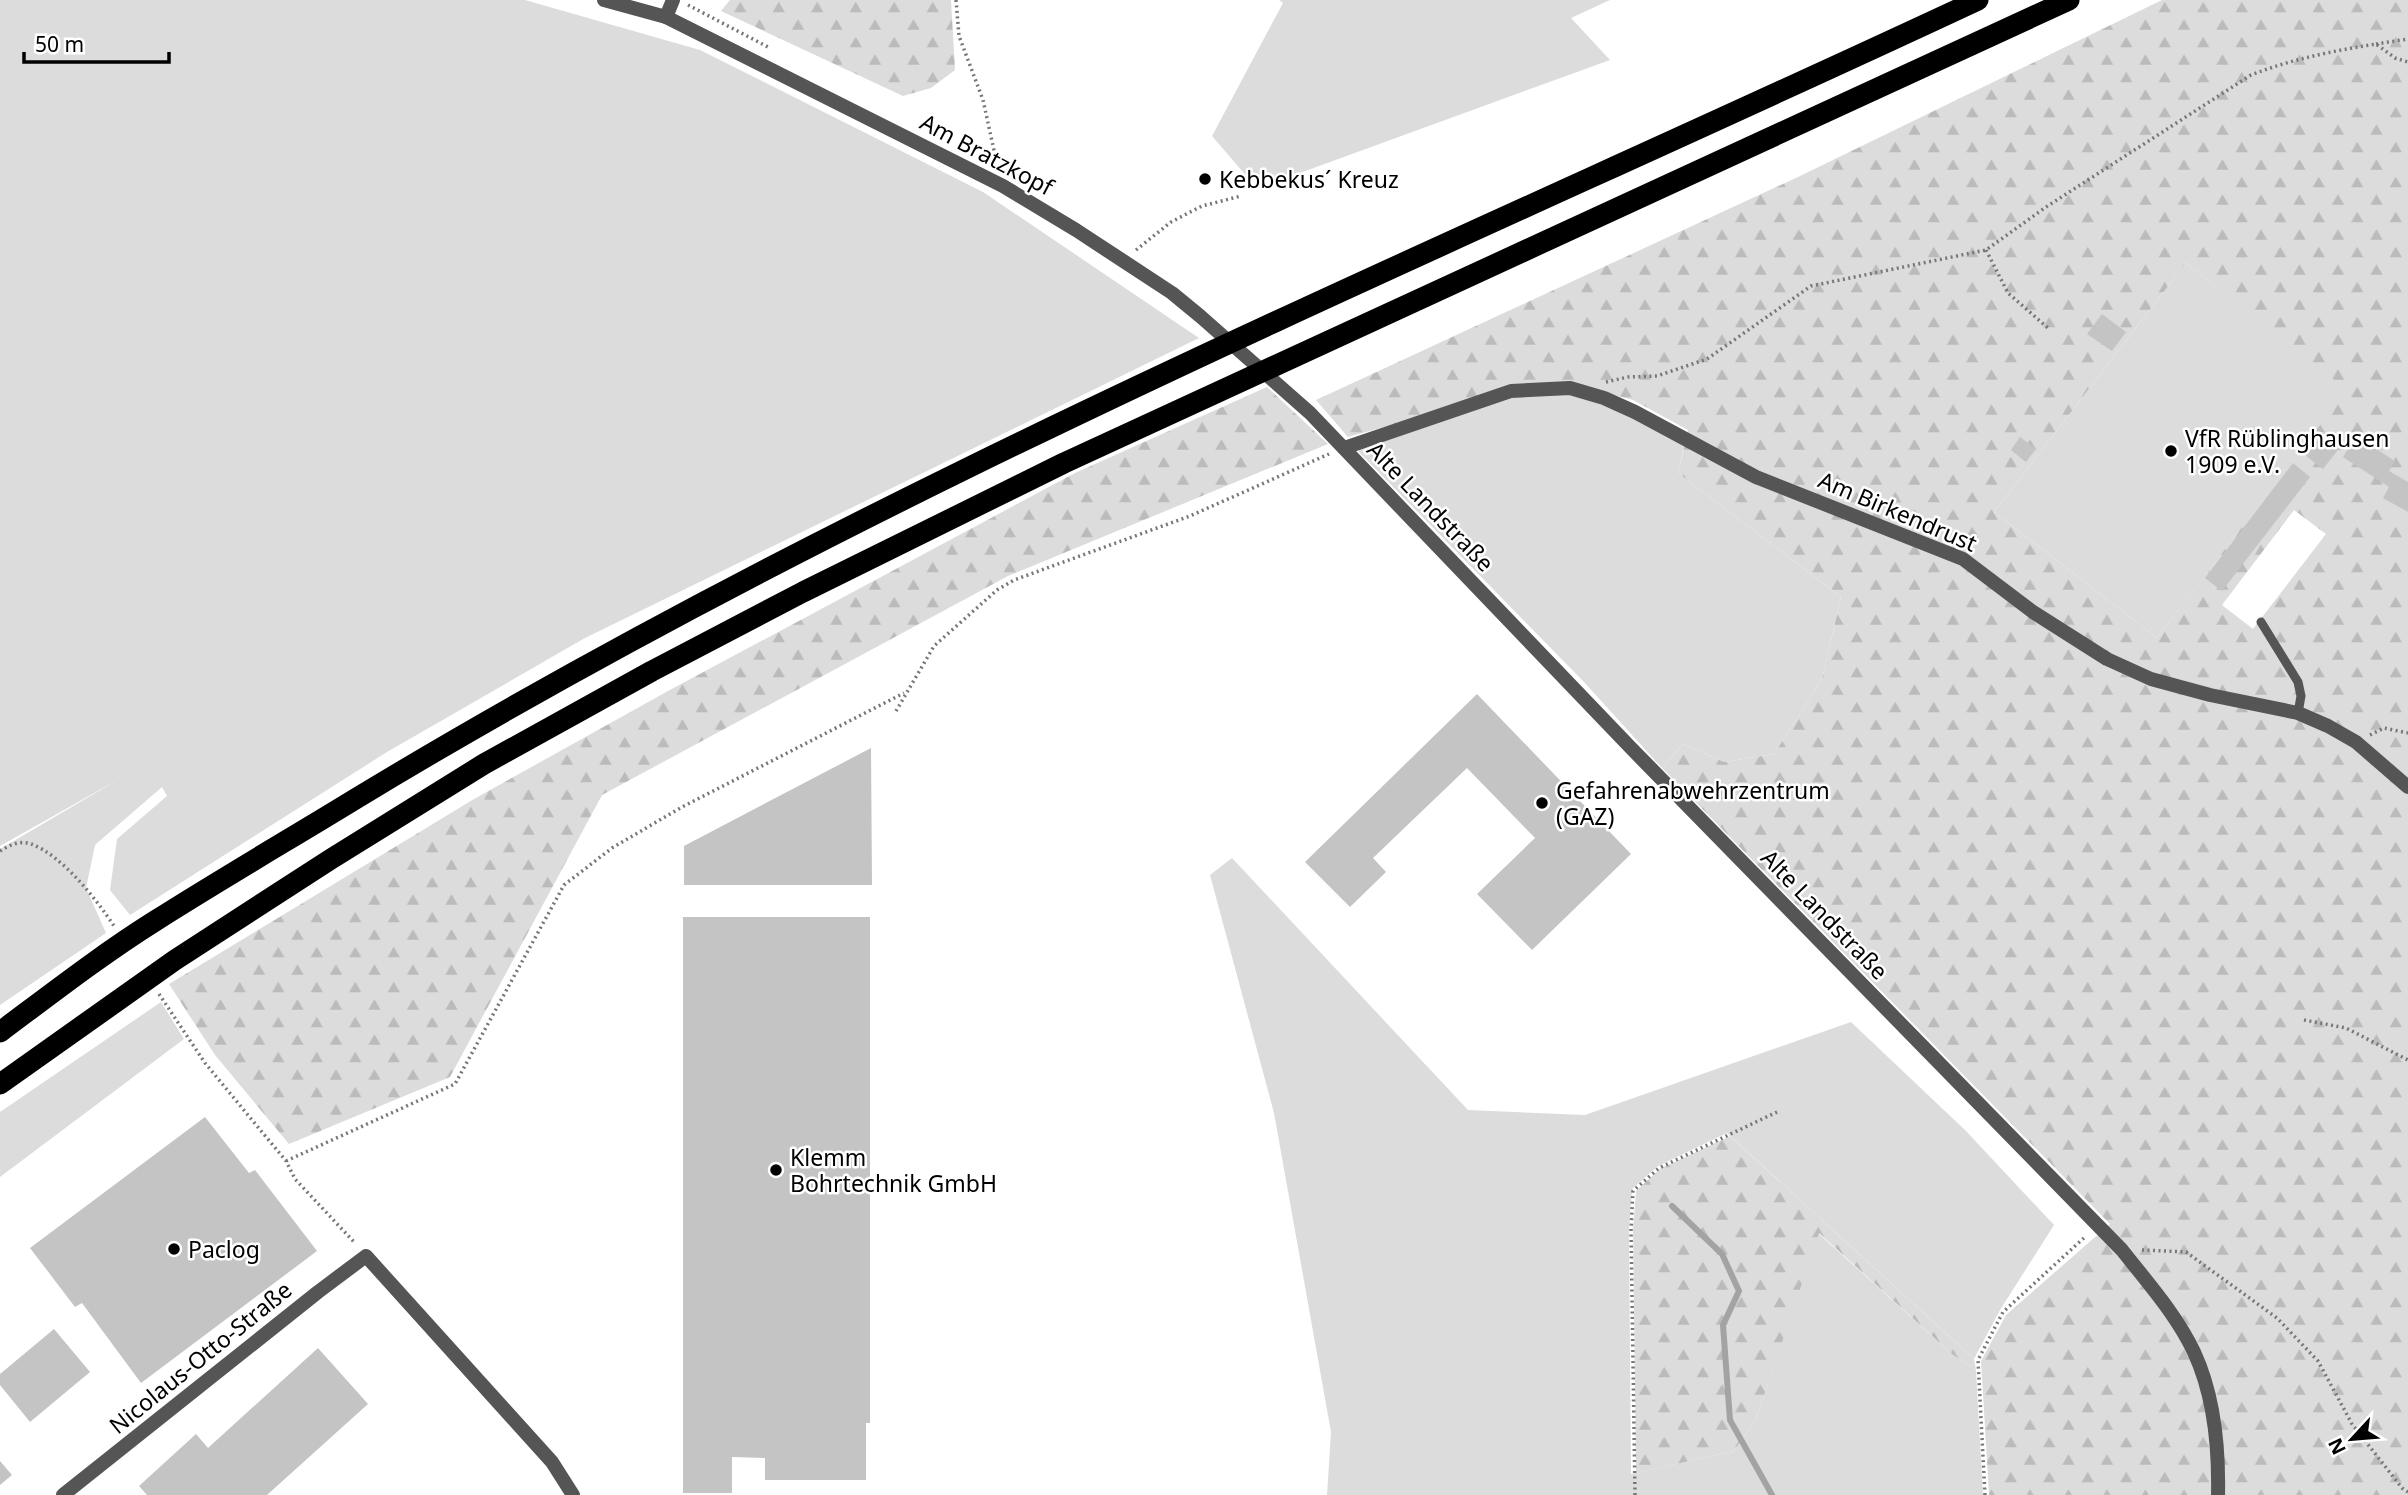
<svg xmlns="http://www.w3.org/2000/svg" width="2408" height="1495" viewBox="0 0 2408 1495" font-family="'Noto Sans',sans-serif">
<defs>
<pattern id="forest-firs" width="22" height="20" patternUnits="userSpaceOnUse" patternTransform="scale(1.75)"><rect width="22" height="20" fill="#dcdcdc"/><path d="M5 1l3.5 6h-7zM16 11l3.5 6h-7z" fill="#bbb"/></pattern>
</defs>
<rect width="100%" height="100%" fill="#fff"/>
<!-- grass -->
<path fill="#dcdcdc" d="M0,0H525L700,50L983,192L1199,338L585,638L387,752L130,915L110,890L117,839L167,796L162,787L95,845L86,888L106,933L0,1005V849L121,778L0,846Z
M1279,0H1610L1571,18L1610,60L1289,177L1249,179L1212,136L1283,3Z
M2186,263L2348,390L2157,638L1994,512Z
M1571,393L1686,437L1678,473L1841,597L1822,679L1774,754L1724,762L1683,744L1662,768L1584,682L1357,450L1513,395Z
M1232,858L1468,1110L1585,1115L1851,1022L1966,1131L2054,1225L2000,1310L1974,1359L1727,1133L1658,1166L1632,1189L1629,1229L1631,1474L1734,1451L1756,1419L1818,1233L1953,1355L1976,1370L1983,1495H1327L1331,1432L1274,1113L1210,875Z
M161,1002L184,1039L0,1177V1112Z"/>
<!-- forest -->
<path fill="url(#forest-firs)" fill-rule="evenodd" d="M730,0H951L955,70L931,88L903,96L721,11Z
M2162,0H2408V1495H1989L1981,1361L2006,1315L2110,1224L1662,768L1683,744L1724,762L1774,754L1822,679L1841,597L1678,473L1688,430L1633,400L1573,384L1442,411L1348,437L1316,400L1798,177ZM2186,263L2347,390L2157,638L1994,512ZM2294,510L2326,534L2253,629L2222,605Z
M1267,387L1328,444L1008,576L602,795L450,1077L289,1144L215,1055L169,984L474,799L668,691L1075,473Z
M1730,1136L1974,1359L1976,1370L1953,1355L1819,1233L1756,1419L1734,1451L1636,1473L1633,1229L1636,1191L1660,1169Z"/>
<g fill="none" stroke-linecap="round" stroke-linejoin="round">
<!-- stream -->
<path stroke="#a3a3a3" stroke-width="6" d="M1672,1206L1722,1254L1739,1291L1723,1325L1730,1420L1772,1495"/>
</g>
<!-- building -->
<path fill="#c4c4c4" d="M2102,314L2126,332L2112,351L2087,334Z
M2324,432L2341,446L2323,469L2306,456Z
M2356,436L2395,461L2389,471L2408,482V512L2383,498L2389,487L2343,457Z
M2020,437L2036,449L2026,462L2011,450Z
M2293,463L2310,477L2222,591L2205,578Z
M1477,694L1631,854L1532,950L1477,894L1535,838L1467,768L1373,858L1386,872L1350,907L1305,862Z
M871,748L872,885H684V846Z
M683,917H870V1423H866V1480H765V1458L732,1457V1493H683Z
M205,1117L249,1173L255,1170L317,1251L141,1383L82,1303L75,1307L30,1248Z
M54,1329L90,1372L30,1422L0,1385V1374Z
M318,1348L368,1404L267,1495H147L139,1486L196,1434L208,1448Z
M0,1461L12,1475L0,1485Z"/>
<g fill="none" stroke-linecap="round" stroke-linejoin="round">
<!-- path -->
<path stroke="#777" stroke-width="3.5" stroke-dasharray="2 3.5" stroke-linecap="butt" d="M956,0L959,36L983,100L997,164
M688,5L768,47
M2376,44L2408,39
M1136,250L1171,222L1202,206L1241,196
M1986,250L2008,293L2048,328
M1606,382L1628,377L1657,376L1707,359L1811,286L1986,250L2046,207L2251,75C2292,59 2333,51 2376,44L2395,58L2408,62
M896,711L934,646L997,590L1014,580L1190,516L1329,454
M2370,735L2384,728L2408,733
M0,851C10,845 20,840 31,844C62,855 97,900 114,926
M159,994L205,1063L286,1161L295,1179L355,1243
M2304,1020L2346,1028L2408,1060
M286,1161L455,1084L564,885L612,848L682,807L904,693
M2142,1250L2186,1252L2277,1318L2318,1361L2352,1424L2402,1488L2408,1492
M1635,1495L1631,1230L1633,1191L1659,1168L1777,1112
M1985,1495L1978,1360L2003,1312L2086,1236"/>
<!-- service -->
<path stroke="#555" stroke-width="9" d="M2261,622L2298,682L2301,696L2298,713"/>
<!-- minor -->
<path stroke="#555" stroke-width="14" d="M666,17L673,0
M1344,448L1511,391L1570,388L1604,398L1635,412L1756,477L1963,559L2033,612L2107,659L2151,679L2210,695L2298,713L2328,726L2356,742L2408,787
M63,1495L318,1292L366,1256L552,1462L573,1495"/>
<!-- tertiary -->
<path stroke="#555" stroke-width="14" d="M604,0L666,17L1003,186L1076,230L1172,293L1200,316L1310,413L1631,748L2122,1250C2147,1282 2176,1314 2194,1352C2214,1395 2219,1448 2218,1495"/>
<!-- motorway -->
<path stroke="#000" stroke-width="21" d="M0,1032C51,994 101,955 155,921C221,879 290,839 357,798C873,485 1433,255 1978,0
M0,1084L175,960L331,859L484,764L652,671L803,592L1064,463L2069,0"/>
</g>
<!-- markers -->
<g fill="#000" stroke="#fff" stroke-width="2.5">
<circle cx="1205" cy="179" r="7"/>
<circle cx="2171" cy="451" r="7"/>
<circle cx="1542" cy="803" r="7"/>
<circle cx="776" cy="1170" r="7"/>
<circle cx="174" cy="1249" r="7"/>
</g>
<g text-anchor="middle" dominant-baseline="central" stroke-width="5" stroke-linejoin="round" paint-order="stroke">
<!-- street labels -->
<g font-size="23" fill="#000" stroke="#fff">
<text transform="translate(987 154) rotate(28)">Am Bratzkopf</text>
<text transform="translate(1431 506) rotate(46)">Alte Landstraße</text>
<text transform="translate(1898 511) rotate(23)">Am Birkendrust</text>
<text transform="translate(1825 914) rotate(46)">Alte Landstraße</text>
<text transform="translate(200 1357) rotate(-39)">Nicolaus-Otto-Straße</text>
</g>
<!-- poi labels -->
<g font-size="23" fill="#000" stroke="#fff" text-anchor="start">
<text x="1219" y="179">Kebbekus´ Kreuz</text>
<text x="2185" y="438">VfR Rüblinghausen<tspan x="2185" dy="26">1909 e.V.</tspan></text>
<text x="1556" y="790">Gefahrenabwehrzentrum<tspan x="1556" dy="26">(GAZ)</tspan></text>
<text x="790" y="1157">Klemm<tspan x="790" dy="26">Bohrtechnik GmbH</tspan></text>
<text x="188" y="1249">Paclog</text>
</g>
</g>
<!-- north arrow -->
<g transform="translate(2352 1439) rotate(244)" stroke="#ffffff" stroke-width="5" paint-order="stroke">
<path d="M0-5L12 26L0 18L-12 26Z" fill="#000000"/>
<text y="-10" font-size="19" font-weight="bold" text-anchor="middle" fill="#000000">N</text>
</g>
<!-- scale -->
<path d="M24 52v10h145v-10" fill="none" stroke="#000000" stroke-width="3.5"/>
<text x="35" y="52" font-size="21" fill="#000000" stroke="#ffffff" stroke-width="5" paint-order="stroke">50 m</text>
</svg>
